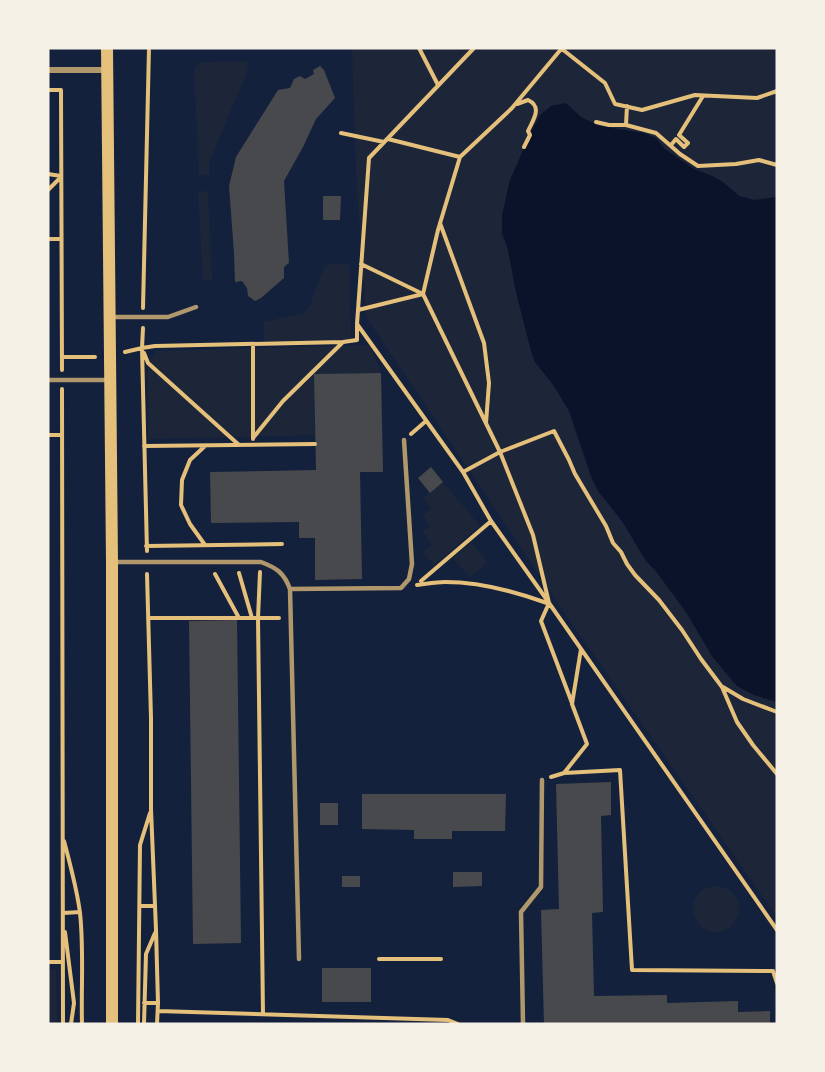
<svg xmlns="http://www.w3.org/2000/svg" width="825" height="1072" viewBox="0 0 825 1072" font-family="'DM Sans',sans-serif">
<rect width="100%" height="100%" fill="#14213d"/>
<!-- green -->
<path fill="#1d2539" d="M352,48H777V197L754,200L739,196L723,182L712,176L694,169L665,149L656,138L644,133L599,126L581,117L566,104L551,106L502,215V233L508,250L516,292L531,351L535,362L554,386L569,411L591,476L598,491L622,521L646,561L655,570L686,612L712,656L729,677L737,686L754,695L777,702V917L573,625L366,317L356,174Z
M248,61L247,72L209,163V175H199L194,68L201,62Z
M208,191L212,280L203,281L198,192Z
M349,263L351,340L264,343V322L303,313L310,305L323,270L329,264Z
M370,345L381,373L314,374L315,435L148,439V363L157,351Z
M443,482L480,526L434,565L423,552L432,544L422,532L430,526L422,516L431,508L423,498Z
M471,542L488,562L470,577L453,558Z
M693 909a23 23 0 1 1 46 0a23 23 0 1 1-46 0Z
M48,970H56L57,1024H48Z"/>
<!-- water -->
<path fill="#0b132b" d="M566,103L581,117L599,126L644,133L656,138L665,149L694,169L712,176L723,182L739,196L754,200L777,197V702L754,695L737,686L712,656L686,612L655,570L646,561L622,521L598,491L591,476L569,411L554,386L535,362L531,351L516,292L508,250L502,233V215L510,180L531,132L540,115L551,106Z"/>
<!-- building -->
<path fill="#48494c" d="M320,66L324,70L335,98L316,119L303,147L284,181L289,263L284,267V278L261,298L255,301L248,296L247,288L242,281L235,282L234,253L229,186L236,157L278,90L290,88L294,79L300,76L305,79L314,74L313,70Z
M323,196H341L340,220H323Z
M381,373L383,472H360L362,579L315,580V538H299V522L211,523L210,472L316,470L314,374Z
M431,467L443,482L430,493L418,478Z
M237,620L241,943L193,944L189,621Z
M611,782V815L601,816L603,912L592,913L594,996L667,995V1003L738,1001V1012L770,1011V1024H544L541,910L559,909L556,784Z
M362,794H506L505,831H452V839H414V830L362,829Z
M320,803H338V825H320Z
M453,872H482V886L453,887Z
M342,876H360V887H342Z
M322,968H371V1002H322Z"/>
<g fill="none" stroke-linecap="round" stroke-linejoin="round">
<!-- path -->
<path stroke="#e5c07b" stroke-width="4" d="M419,48L438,85
M474,48L369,158L357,324L463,472L491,521L547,600
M562,49L605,83L615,104L642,110L695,95L757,98L777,91
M48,90H61L62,370
M517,104L528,100C543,107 533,120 528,131L530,135L524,147
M596,122L609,125H626L656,133L680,154L698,166L736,164L759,160L777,165
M626,125L627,106
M341,133L384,142
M388,139L460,157
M671,145L676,139L684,147L688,143L679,135L703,96
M48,174L61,176
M48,190L61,177
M440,223L484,343L489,383L486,423
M48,239H61
M361,264L423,294L500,452L533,535L549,603L777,930
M423,294L438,230L460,157L512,108L562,48
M143,308L149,48
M358,310L423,294
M143,328L142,348L147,551
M125,352L142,348L155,346L343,342L357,340V325
M144,353L148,363L239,445
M62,357H95
M62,389L63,1024
M411,434L426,421
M48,435H62
M253,438L283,401L342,343
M253,439V344
M144,446L315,444
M205,446L190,460L182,480L181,505L190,524L205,545
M463,472L500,452L554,431L569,460L575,474L606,526L613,543L621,552L627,564L635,575L659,600L682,630L701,659L722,687L737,722L753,745L777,774
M146,546L282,544
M260,572L258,618L263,1014
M239,573L252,618
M147,574L151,718V809L156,930L158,1003L157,1024
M215,574L239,618
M421,581L490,522
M417,585C426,584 436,582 445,582C481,582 514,591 547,603
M549,603L541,621L572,703
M148,618H279
M723,687L743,699L777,712
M564,773L587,744L572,704L581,649
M551,777L564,773L620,770L632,970L773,971L777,983
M64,841C70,864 77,889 80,913C84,949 81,987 82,1024
M140,906H155
M63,913L80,912
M65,932L74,1003L71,1024
M379,959H441
M48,962H63
M144,1003H158
M158,1011L448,1020L458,1024
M138,1024L140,845L150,813
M144,1024L146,954L155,933"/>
<!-- service -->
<path stroke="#b1986c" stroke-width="4.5" d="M111,317H168L196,307
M48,380H109
M114,562H261C277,568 284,573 290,589L299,959
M290,589L401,588L409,579L412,564L404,440
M523,1024L521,912L541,887L542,780"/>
<!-- minor -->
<path stroke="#b1986c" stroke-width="6" d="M48,70H107"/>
<!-- secondary -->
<path stroke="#e5c07b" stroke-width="12" d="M107,48L112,562V1024"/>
</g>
<!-- border -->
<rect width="825" height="1072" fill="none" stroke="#f6f1e7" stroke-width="99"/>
</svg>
